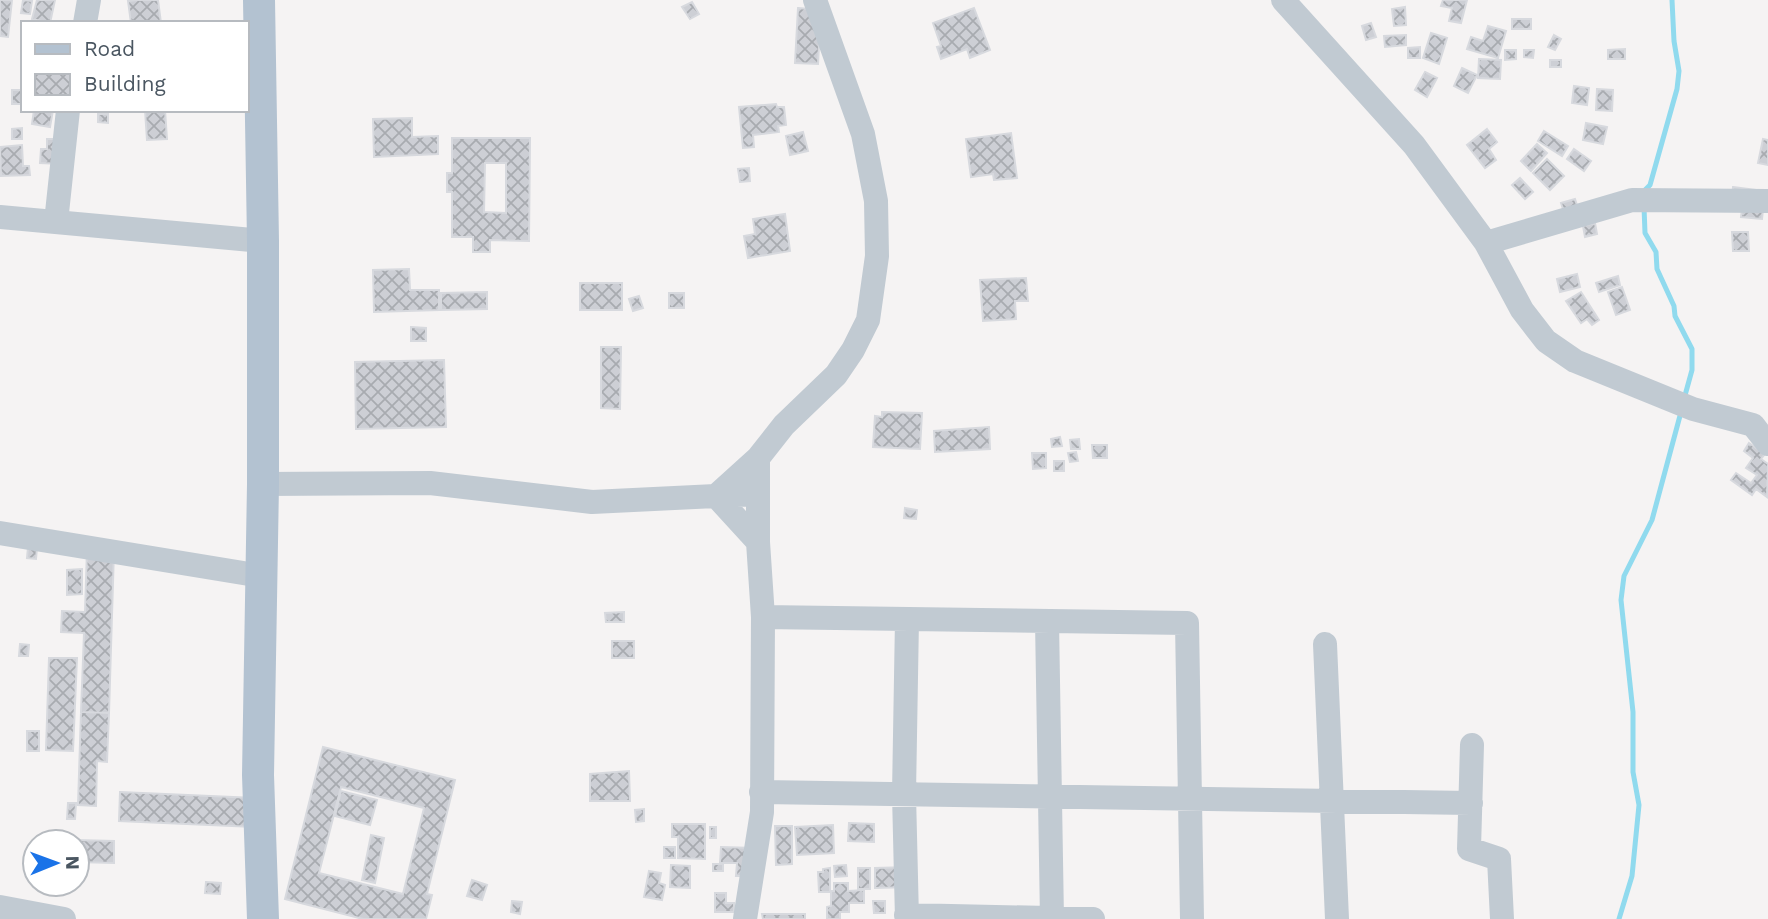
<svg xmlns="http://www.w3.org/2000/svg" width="1768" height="919" viewBox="0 0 1768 919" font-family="'Work Sans',sans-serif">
<defs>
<pattern id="building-cross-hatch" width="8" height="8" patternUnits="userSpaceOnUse" patternTransform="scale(1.75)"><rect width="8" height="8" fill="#cdcfd5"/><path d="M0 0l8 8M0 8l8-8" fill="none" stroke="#a8abb0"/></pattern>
</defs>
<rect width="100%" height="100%" fill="#f5f3f3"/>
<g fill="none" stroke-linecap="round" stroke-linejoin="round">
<!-- stream -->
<path stroke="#90daee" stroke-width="5" d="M1644,191L1650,185L1677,89L1679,71L1674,41L1672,0
M1644,207L1645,233L1656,252L1657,269L1674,306L1675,316L1692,349V370L1684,399
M1619,919L1632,876L1639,805L1633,772V712L1621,600L1624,576L1652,520L1681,412"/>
</g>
<!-- building -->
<path fill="url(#building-cross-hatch)" stroke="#d7d9de" stroke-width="2" fill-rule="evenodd" d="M0,0H12L8,37L0,36Z
M23,0L32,1L30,14L21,13Z
M37,0H55L50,23L32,19Z
M138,0H158L161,23H131L128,1Z
M1443,0H1467L1461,23L1449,21L1452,8L1441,6Z
M692,2L699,14L690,19L682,7Z
M1405,7L1406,25L1394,26L1392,9Z
M798,8L821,10L818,64L795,63Z
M974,8L990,50L970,58L967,49L941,59L937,47L941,46L933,23Z
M1512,19H1531V29H1512Z
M1371,23L1376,37L1366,40L1362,26Z
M1488,26L1506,31L1498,58L1467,49L1471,37L1483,41Z
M1431,33L1447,38L1439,64L1423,58Z
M1406,35V45L1385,47L1384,36Z
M1554,35L1561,39L1555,50L1548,47Z
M1420,47V58H1408V48Z
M1625,49V59H1608V50Z
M1505,50H1516V59L1505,60Z
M1524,50H1534L1533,58L1524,57Z
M1479,59L1501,60L1500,79L1478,78Z
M1550,60H1561V67H1550Z
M1462,68L1477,75L1468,93L1454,86Z
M1425,72L1437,78L1427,97L1415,90Z
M1574,86L1589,88L1587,105L1572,103Z
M1597,89L1613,90L1612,111L1596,110Z
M12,90H23V104H12Z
M776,104L777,107H784L786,125L778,126L779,132L753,135L754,147L743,148L739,107Z
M34,110H53L50,127L32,124Z
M145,110H165L167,139L147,140Z
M98,114H108V123L98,122Z
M412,118V137L438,136V154L374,157L373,119Z
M1586,123L1607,127L1603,144L1583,140Z
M22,128V139H12V129Z
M1487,129L1497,142L1489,149L1496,160L1485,168L1467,145Z
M1544,131L1568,146L1562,156L1538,141Z
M803,132L808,151L790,155L786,136Z
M1011,133L1017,178L994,180L993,174L971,177L966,139Z
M452,138H530L529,241L490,240V252H473V237H452V192H447V173H452ZM485,163H506V213L484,212Z
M47,139H61V164L40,163L41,149H47Z
M1763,139L1768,140V165L1758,163Z
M1537,144L1547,153L1531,171L1521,161Z
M22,145L23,166H29L30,175L1,176L0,147Z
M1574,149L1591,161L1584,171L1567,159Z
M1547,159L1564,176L1550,190L1533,173Z
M749,168L750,181L740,182L738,169Z
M1520,178L1533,192L1525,199L1512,185Z
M1733,187L1765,191L1762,219L1741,217L1743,201L1732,200Z
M1575,199L1582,221L1568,225L1561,203Z
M785,214L790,251L748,258L744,236L755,234L753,219Z
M1595,223L1597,234L1585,237L1583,226Z
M1732,232H1748L1749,251H1733Z
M409,269L410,290H439V310L374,312L373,270Z
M1577,274L1580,287L1560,292L1557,279Z
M1618,276L1620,285L1599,292L1596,283Z
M1026,278L1028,301H1015L1016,319L983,321L980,280Z
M580,283H622V310H580Z
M1622,287L1630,310L1616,315L1608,292Z
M487,292V309L441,310V293Z
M1581,292L1599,320L1592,325L1587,319L1581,323L1566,301Z
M669,293H684V308H669Z
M639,296L643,308L633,311L629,299Z
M411,327L426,328V341H411Z
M601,347H621L620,409L601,408Z
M444,360L446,427L356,429L355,362Z
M882,412L922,413L920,449L873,447L875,416L882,417Z
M989,427L990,449L935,452L934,431Z
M1060,437L1062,446L1052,447L1051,439Z
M1079,439L1080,449H1071L1070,440Z
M1749,443L1765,454L1761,459L1768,464L1767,497L1756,489L1752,495L1731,480L1736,473L1751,483L1757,475L1746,468L1753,458L1744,451Z
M1092,445H1107V458H1093Z
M1076,452L1078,461L1070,462L1068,453Z
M1032,453H1046V468L1033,469Z
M1054,461H1064V471H1054Z
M905,508L917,510L916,519L904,518Z
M28,547L37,548L36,559L27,558Z
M87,549L114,550L109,713L81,712L84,633L61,632L62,611L85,612Z
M82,569V594L67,595V570Z
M624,612V622H606L605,613Z
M612,641H634V658H612Z
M20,644L29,645L28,656H19Z
M49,658H77L73,751L46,750Z
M81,712L109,713L107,762L97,761L96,806L78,805Z
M27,731H39V751H27Z
M323,747L455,780L427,894L432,895L426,919H363L285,899ZM341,787L424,808L403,894L319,873Z
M629,771L630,801H590V774Z
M341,791L377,800L370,825L335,816Z
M120,792L255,798L254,827L119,821Z
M68,803H76L75,819H67Z
M644,809V821L636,822L635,810Z
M849,823L874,824V842L848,841Z
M672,824H705V859L678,858V837H672Z
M833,825L834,853L797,855L795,827Z
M775,826H792V864L776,865Z
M710,827H716V838H710Z
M371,835L384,838L375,883L362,880Z
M76,840L114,841V863L77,862Z
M664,847H675V858H664Z
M721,847L754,848V876H736L737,863H720Z
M713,864H723V871H713Z
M671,865L690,866V888L670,887Z
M846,865L847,876L835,877L834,866Z
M910,867L911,887L875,888V868Z
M830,868V892H819L818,872H823V869Z
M858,868H870V889H858Z
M649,871L661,873L659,883L665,885L662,900L644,897Z
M472,880L487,885L482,900L467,896Z
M206,882L221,883L220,894L205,893Z
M834,883H848V891L864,890V903H849V912H840V919H827V907L831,906V891H834Z
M715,893H726V903H734V912H715Z
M512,901L522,902L520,914L511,912Z
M873,901H885V913H874Z
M762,914H805V919H763Z"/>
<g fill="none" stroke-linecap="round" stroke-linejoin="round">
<!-- minor -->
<path stroke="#c1cad2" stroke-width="24" d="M1283,0L1414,145L1486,243L1522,310L1546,341L1575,361L1693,409L1753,425L1768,444
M85,23L89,0
M0,217L263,241
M56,222L68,110
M1486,243L1632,200L1768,201
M758,458L716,496L758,542
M263,484L430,483L592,502L757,494
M0,533L261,576
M763,617L1187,623L1192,919
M1047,621L1052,919
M1325,644L1337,919
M1472,745L1469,849L1499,859L1502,919
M761,792L1471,803
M0,907L64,919
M906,915L1093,919
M745,919L762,812L763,617L758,542V458L784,425L836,375L853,350L868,320L877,256L876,201L863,134L815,0
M907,919L904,794L907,619"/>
<!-- major -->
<path stroke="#b3c2d1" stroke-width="32" d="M259,0L263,241V484L258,775L263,919"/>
</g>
<!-- legend -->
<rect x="21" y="21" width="228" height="91" fill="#ffffff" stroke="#b7bbc0" stroke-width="2"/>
<rect x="35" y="44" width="35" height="10" fill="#b3c2d1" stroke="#b7bbc0" stroke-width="2"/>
<text x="84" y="56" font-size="21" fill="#4a5661">Road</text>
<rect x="35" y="74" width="35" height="21" fill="url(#building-cross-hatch)" stroke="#b7bbc0" stroke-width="2"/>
<text x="84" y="91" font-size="21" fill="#4a5661">Building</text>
<!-- north arrow -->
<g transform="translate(56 863) rotate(89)"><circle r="33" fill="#ffffff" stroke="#b7bbc0" stroke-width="2"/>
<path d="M0-5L12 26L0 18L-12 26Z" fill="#1a73e8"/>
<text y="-10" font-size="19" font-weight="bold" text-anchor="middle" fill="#4a5661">N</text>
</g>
</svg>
